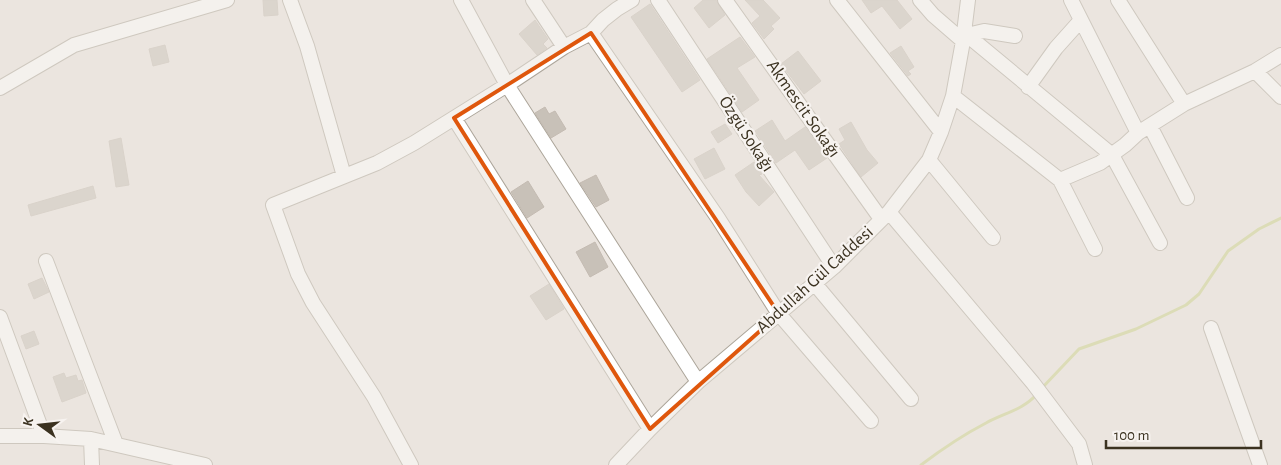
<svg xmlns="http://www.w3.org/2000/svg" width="1281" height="465" viewBox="0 0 1281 465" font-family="'Alegreya Sans',sans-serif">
<rect width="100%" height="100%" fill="#ebe5df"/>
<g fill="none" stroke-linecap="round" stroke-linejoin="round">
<!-- stream -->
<path stroke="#cad187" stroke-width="3" d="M1042,388L1079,349L1136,329L1186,305L1199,294L1228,251L1259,229L1281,218
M921,465C942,449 963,435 986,423C1004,413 1023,410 1037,394"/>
</g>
<!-- building -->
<path fill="#c8c1b8" stroke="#c4bbb2" d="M263,0H277L278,15L264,16Z
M703,0H716L725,15L709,28L694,8Z
M745,0H763L780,18L771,26L774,29L764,39L752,23L760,16Z
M862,0H897L912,19L900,29L882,6L871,13Z
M650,4L700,80L682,92L631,17Z
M535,20L548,39L543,44L547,48L537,55L519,34Z
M740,37L755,57L737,68L759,100L742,112L707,59Z
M165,45L169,62L153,66L149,49Z
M901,46L914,67L908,71L911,74L908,76L890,53Z
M798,51L821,81L804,94L781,64Z
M545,107L549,114L555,111L566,129L551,138L535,113Z
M772,120L785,141L805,127L827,158L809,170L795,150L776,163L755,131Z
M851,122L867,150L878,163L861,177L839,144L845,140L839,129Z
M725,124L732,134L718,143L711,132Z
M121,138L129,185L116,187L109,141Z
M714,148L725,169L705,179L694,159Z
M754,162L762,174L759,175L774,192L759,206L746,192L735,175Z
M596,175L609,200L596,207L580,183Z
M528,181L544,207L527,218L511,192Z
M93,186L96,198L31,216L28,205Z
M595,242L608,267L590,277L576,252Z
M42,278L49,292L34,299L28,284Z
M549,284L564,309L546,320L530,296Z
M34,331L39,344L26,349L21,336Z
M64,373L66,378L76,375L78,381L82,380L86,393L62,402L53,377Z"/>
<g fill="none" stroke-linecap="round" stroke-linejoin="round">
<!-- minor casing -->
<g stroke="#aca59a" stroke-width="16">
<path id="minor" d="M290,0L307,46L344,176
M461,0L507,85L698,382
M533,0L564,47
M658,0L834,267
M725,0L881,219
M837,0L941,132
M920,0L933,15L963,41
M1071,0L1138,133
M1118,0L1184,104
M591,33L718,218L779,314L871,421
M964,34L967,35L1112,155L1160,243
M967,35L984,31L1015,36
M1255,71L1281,97
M1028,87L1056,48L1081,20
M0,88L74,45L227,0
M953,96L1060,180L1095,249
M454,118L650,429
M1150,126L1187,198
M929,160L993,238
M1060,180L1100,163L1125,145L1138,133L1184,104L1255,71L1281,55
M889,212L1033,383L1079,444L1085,465
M46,261L116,444
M815,284L911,399
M0,317L44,436
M1211,328L1260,465
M0,436H44L91,439L205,465
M91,439L92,465
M411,465L374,397L313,303L298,274L273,205L377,163L414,143L507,85L564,47L591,33L603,20L617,9L632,0
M616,465L650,429L698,382L834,267L889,212L929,160L941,132L953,96L963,41L968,0"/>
</g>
<!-- minor -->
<use href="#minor" stroke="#fff" stroke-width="14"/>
</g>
<!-- marked area -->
<path d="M0 0H1281V465H0ZM591,33L779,314L650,429L454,118Z" fill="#ebe5df" fill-opacity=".55" fill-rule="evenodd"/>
<path fill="none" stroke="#df570d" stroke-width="4" stroke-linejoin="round" d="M591,33L779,314L650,429L454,118Z"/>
<g text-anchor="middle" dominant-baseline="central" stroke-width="4.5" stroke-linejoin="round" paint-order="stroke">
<!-- street labels -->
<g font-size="18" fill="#3b3220" stroke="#f7f3f0">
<text transform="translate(803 109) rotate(55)">Akmescit Sokağı</text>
<text transform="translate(746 134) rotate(57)">Özgü Sokağı</text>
<text transform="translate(815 280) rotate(-42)">Abdullah Gül Caddesi</text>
</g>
</g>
<!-- north arrow -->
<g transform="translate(40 425) rotate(285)" stroke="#f7f3f0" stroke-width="4" paint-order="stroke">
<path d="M0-4L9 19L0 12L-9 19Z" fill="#3b3220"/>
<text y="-8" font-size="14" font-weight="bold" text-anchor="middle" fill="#3b3220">K</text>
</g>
<!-- scale -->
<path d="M1106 440v8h155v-8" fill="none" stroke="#3b3220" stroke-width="2.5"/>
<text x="1114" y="440" font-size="15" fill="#3b3220" stroke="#f7f3f0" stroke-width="4" paint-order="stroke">100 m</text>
</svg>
